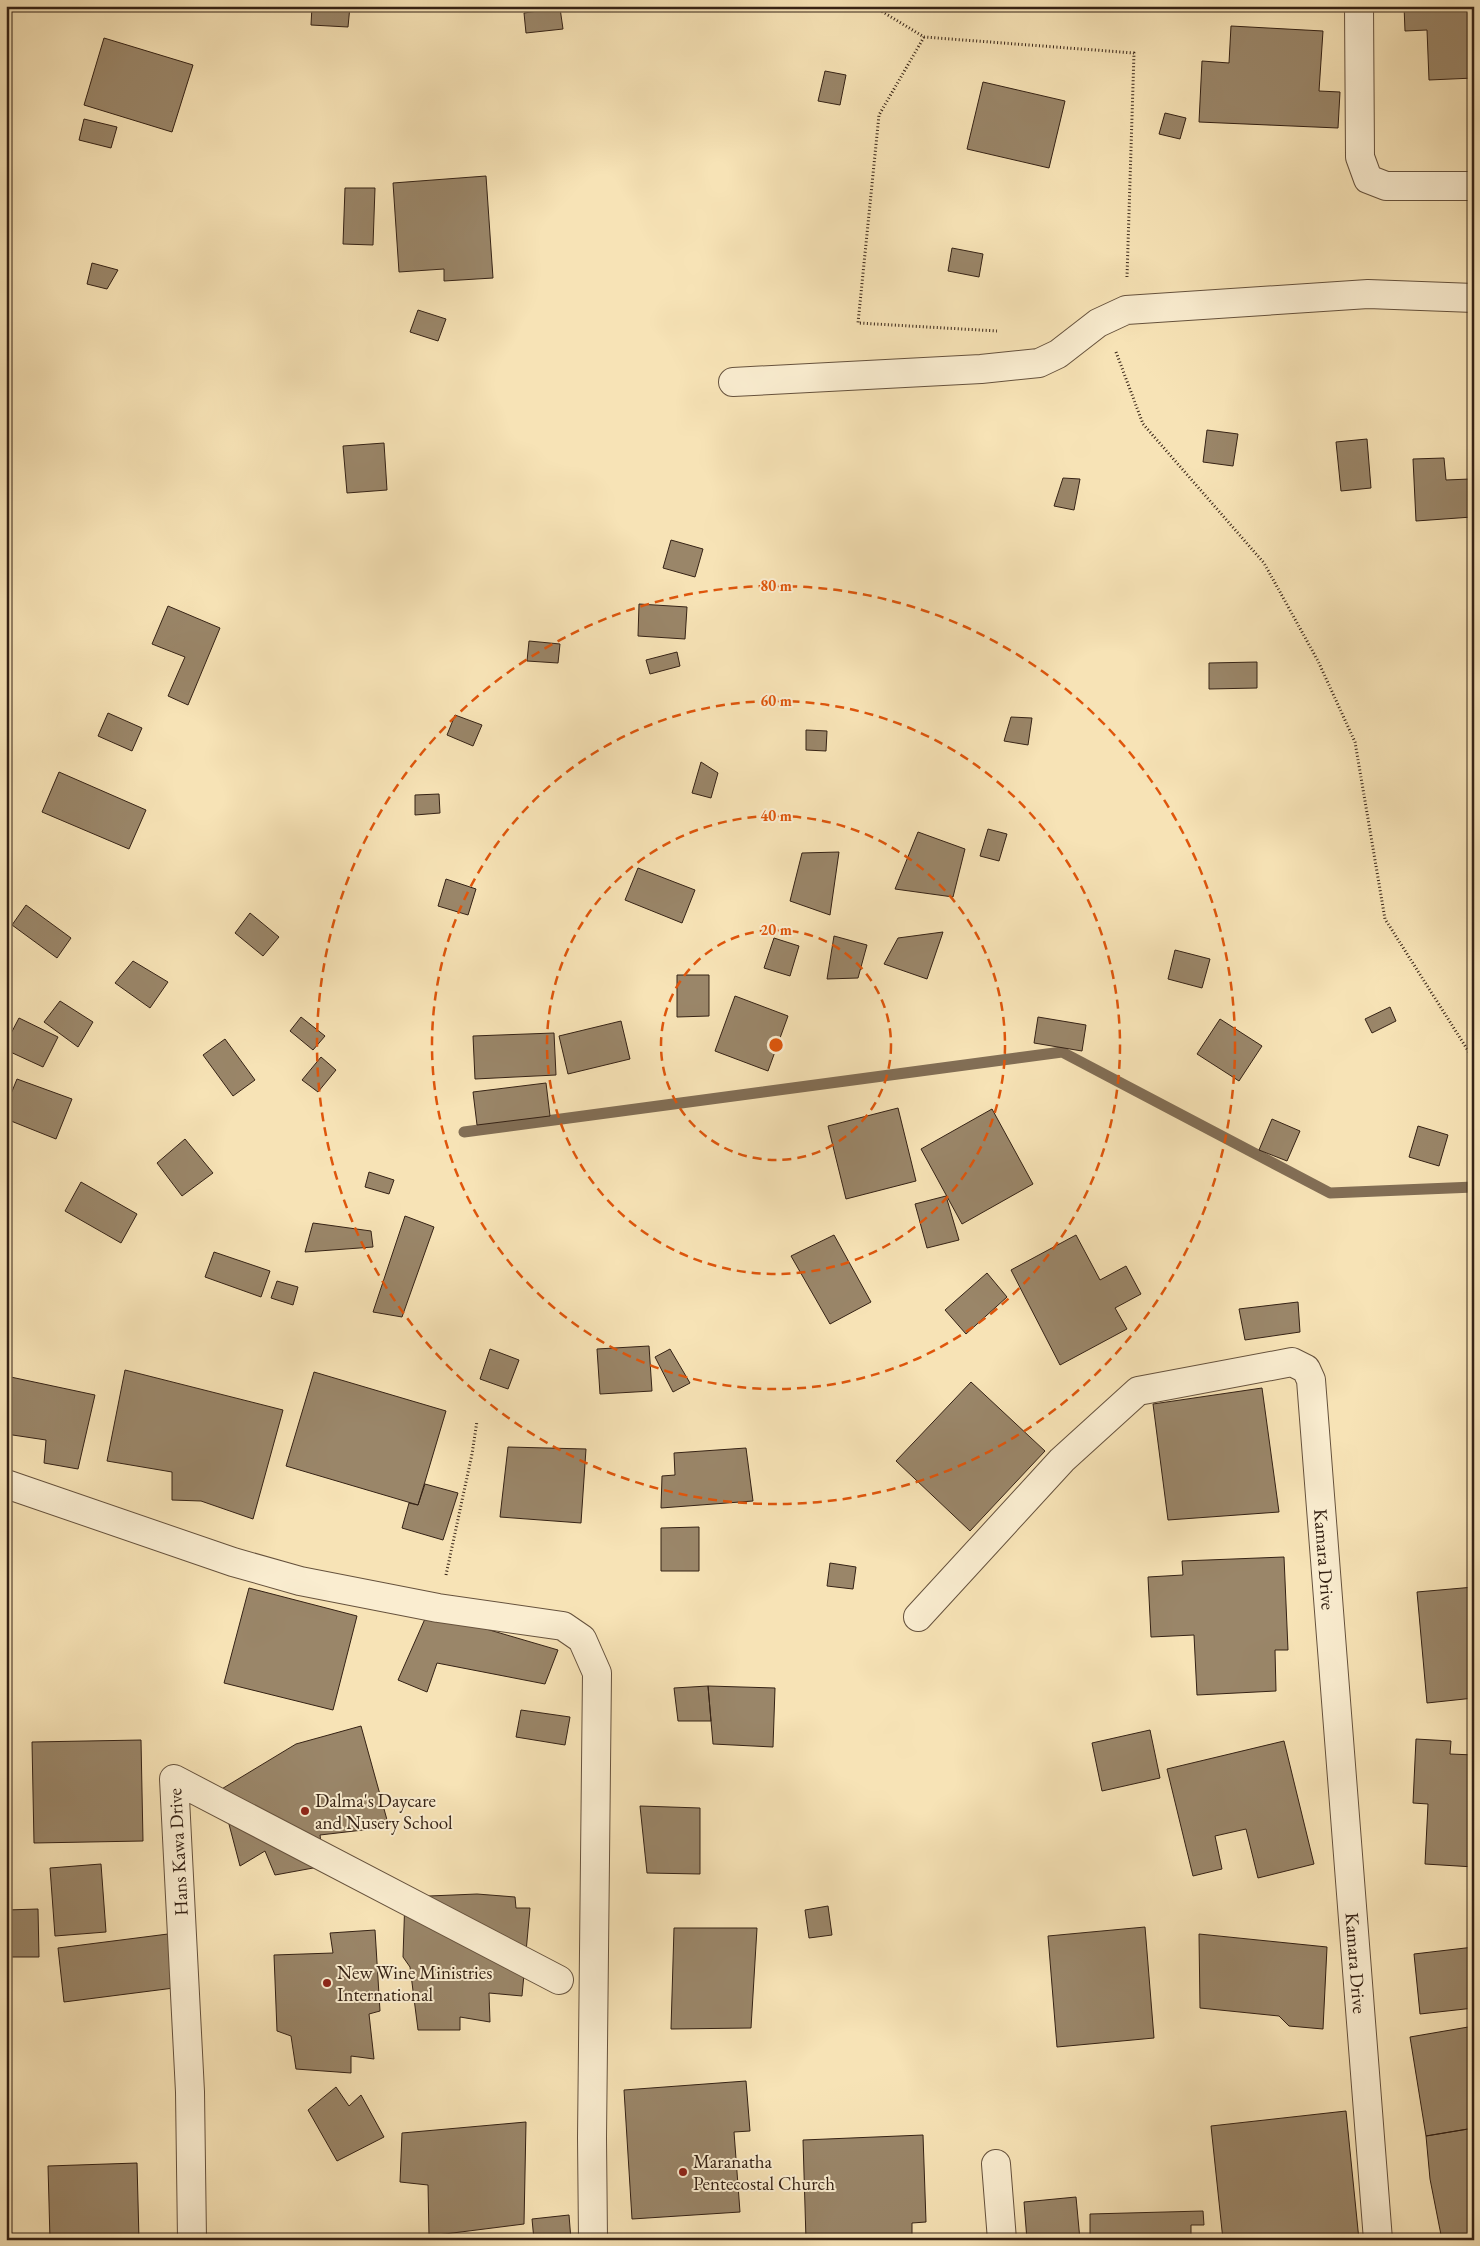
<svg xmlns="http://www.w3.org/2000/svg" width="1480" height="2246" viewBox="0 0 1480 2246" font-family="'EB Garamond',serif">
<rect width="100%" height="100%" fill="#f7e3b6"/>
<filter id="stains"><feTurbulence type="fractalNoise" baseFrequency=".004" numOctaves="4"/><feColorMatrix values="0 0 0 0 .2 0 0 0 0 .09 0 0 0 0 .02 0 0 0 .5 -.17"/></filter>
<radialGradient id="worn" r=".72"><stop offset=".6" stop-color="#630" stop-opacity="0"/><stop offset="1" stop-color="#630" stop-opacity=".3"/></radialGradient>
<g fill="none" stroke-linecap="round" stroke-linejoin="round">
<!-- stream -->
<path stroke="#826e55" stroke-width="11" d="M464,1132L1062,1052L1330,1193L1474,1187"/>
</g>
<!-- building -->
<path fill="#9a8669" stroke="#352215" d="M312,6H350L348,27L311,25Z
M1404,6H1474V78L1429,80L1427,30L1405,31Z
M560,8L563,29L526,33L524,13Z
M1231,26L1323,31L1319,91L1340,92L1338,128L1199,122L1202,61L1229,63Z
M104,38L193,65L172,132L84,105Z
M825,71L846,75L840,105L818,101Z
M983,82L1065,101L1049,168L967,149Z
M1165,113L1186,118L1180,139L1159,134Z
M84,119L117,127L111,148L79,140Z
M486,176L493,278L444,281V269L399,272L393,183Z
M345,188H375L373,245L343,244Z
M952,248L983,254L979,277L948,271Z
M92,263L118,270L107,289L87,284Z
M418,310L446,319L438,341L410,332Z
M1207,430L1238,434L1233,466L1203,462Z
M1367,439L1371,488L1341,491L1336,442Z
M384,443L387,490L347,493L343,446Z
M1444,458L1446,480L1470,479L1472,517L1416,521L1413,459Z
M1063,478L1080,479L1074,510L1054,506Z
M671,540L703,549L695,577L663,568Z
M639,604L687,607L685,639L638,636Z
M168,606L220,628L188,705L168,696L185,657L152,644Z
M529,641L560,644L558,663L527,661Z
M677,652L680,666L650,674L646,660Z
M1257,662V688L1209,689V663Z
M108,713L142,728L132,751L98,736Z
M455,715L482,725L473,746L447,735Z
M1011,717L1032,718L1028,745L1004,741Z
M806,730L827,731L826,751L806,750Z
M701,762L718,773L711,798L692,793Z
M59,772L146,810L129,849L42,812Z
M439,794L440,813L415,815V795Z
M988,829L1007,834L999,861L980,856Z
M918,832L965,849L953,897L895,889Z
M839,852L830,915L790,901L802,853Z
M638,868L695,890L682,923L625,900Z
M446,879L476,889L468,915L438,906Z
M26,905L71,938L57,958L12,925Z
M250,913L279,937L263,956L235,933Z
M943,932L927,979L884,964L898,938Z
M834,936L867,945L858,978L827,979Z
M774,938L799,946L790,976L764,968Z
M1175,950L1210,959L1202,988L1168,979Z
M133,961L168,982L150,1008L115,983Z
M677,975H709V1016L677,1017Z
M735,996L788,1016L768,1071L715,1051Z
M60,1001L93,1022L78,1047L44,1022Z
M1390,1007L1396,1021L1372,1033L1365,1019Z
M301,1017L325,1036L313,1050L290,1031Z
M1038,1017L1086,1025L1082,1051L1034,1043Z
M19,1018L58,1037L43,1067L6,1050V1043Z
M1220,1019L1262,1046L1239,1081L1197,1054Z
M621,1021L630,1059L568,1074L559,1036Z
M554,1033L556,1075L475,1079L473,1036Z
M225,1039L255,1080L233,1096L203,1055Z
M321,1057L336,1070L318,1092L302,1080Z
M17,1079L72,1099L56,1139L6,1119V1106Z
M546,1083L550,1116L477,1125L473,1092Z
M898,1108L916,1181L846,1199L828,1126Z
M992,1109L1033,1184L962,1224L921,1149Z
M1272,1119L1300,1131L1287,1161L1259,1150Z
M1418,1126L1448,1135L1439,1166L1409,1157Z
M185,1139L213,1173L182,1196L157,1163Z
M369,1172L394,1180L389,1194L365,1187Z
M81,1182L137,1214L121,1243L65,1211Z
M946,1196L959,1240L927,1248L915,1204Z
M405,1216L434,1227L402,1317L373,1312Z
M313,1223L371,1231L373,1247L305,1252Z
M834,1235L871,1302L830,1324L791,1256Z
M1076,1235L1100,1280L1126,1266L1141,1294L1115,1308L1127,1329L1060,1365L1011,1270Z
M214,1252L270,1271L261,1297L205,1277Z
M987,1273L1007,1297L966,1334L945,1310Z
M277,1281L298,1287L293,1305L271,1298Z
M1298,1302L1300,1332L1245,1340L1239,1309Z
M649,1346L652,1391L600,1394L597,1349Z
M490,1349L519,1360L508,1389L480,1379Z
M670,1349L690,1383L673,1392L655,1357Z
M125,1370L283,1410L253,1519L201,1501L172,1500V1472L107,1461Z
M314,1372L446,1411L418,1505L286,1466Z
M6,1376L95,1395L78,1469L44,1463L46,1440L6,1434Z
M971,1382L1045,1451L970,1531L896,1461Z
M1262,1388L1279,1512L1168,1520L1153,1404Z
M508,1447L586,1449L581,1523L500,1517Z
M746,1448L753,1501L661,1508L662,1476L675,1475L674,1453Z
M425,1484L458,1493L443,1540L402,1528L409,1503L418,1505Z
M699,1527V1571H661V1528Z
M1284,1557L1288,1650H1275L1276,1691L1197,1695L1194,1635L1151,1637L1148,1577L1183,1575L1182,1561Z
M830,1563L856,1567L853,1589L827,1586Z
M1474,1587V1698L1427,1703L1417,1592Z
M249,1588L357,1616L333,1710L224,1683Z
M428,1612L558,1650L545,1684L437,1663L427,1692L398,1680Z
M708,1686L711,1721H678L674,1688Z
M708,1686L775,1688L773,1747L713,1744Z
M521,1710L570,1717L565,1745L516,1737Z
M361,1726L389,1827L320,1835L324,1866L275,1875L265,1851L240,1866L220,1790L296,1744Z
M1150,1730L1160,1778L1102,1791L1092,1743Z
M1416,1739L1451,1741L1450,1754L1474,1755V1867L1425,1864L1428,1804L1413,1803Z
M141,1740L143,1841L34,1843L32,1742Z
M1284,1741L1314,1864L1258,1878L1246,1829L1215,1836L1222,1869L1193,1876L1167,1769Z
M640,1806L700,1808V1874L647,1873Z
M101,1864L106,1932L55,1936L50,1868Z
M477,1894L515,1897L516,1908H530L522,1996L489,1993L490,2022L460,2017V2030H418L410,1967L403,1957L405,1897Z
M828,1906L832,1935L809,1938L805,1910Z
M38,1909L39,1957H6V1910Z
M1145,1927L1154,2038L1057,2047L1048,1936Z
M674,1928H757L751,2028L671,2029Z
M375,1930L380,2011L369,2014L374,2059L351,2056V2073L296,2069L291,2036L277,2031L274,1955L333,1953L330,1933Z
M168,1934L174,1988L64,2002L58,1948Z
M1199,1934L1327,1947L1323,2029L1289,2026L1279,2016L1200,2008Z
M1474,1947V2008L1420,2014L1414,1954Z
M1474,2026V2128L1426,2136L1410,2037Z
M746,2081L750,2131L734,2132L740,2212L632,2219L624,2090Z
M336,2087L349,2106L361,2095L384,2137L337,2161L308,2110Z
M1346,2111L1359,2240H1223L1211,2126Z
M526,2122L524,2224L429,2236L428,2185L400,2182L402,2133Z
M1474,2128V2240H1442L1430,2179L1426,2136Z
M923,2135L926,2222L912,2223V2240H806L803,2140Z
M137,2163L139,2240H50L48,2166Z
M1076,2197L1080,2240H1027L1024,2202Z
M1203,2211L1204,2225H1191V2240H1090V2214Z
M569,2215L571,2240H534L532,2219Z"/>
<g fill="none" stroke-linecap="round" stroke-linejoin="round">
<!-- minor casing -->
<g stroke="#66523d" stroke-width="30">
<g id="minor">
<path d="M1359,6L1360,157L1368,179L1386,186H1474"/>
<path d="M733,382L981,369L1039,363L1058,354L1098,323L1126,310L1368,294L1474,298"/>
<path d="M6,1484L233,1562L300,1581L438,1608L563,1626L582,1639L597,1673L592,2138L593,2240"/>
<path id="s1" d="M918,1617L1062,1460L1138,1391L1292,1362L1306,1369L1311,1380L1378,2240"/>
<path d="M996,2164L1002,2240"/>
<path d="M192,2240L190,2092L174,1779L559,1980"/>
</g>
</g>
<!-- path -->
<path stroke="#352215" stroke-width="3" stroke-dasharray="1 2.5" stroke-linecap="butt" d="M873,6L924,37L1134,53L1127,277
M924,37L879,115L858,323L997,331
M1116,352L1143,424L1264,563L1318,661L1355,742L1385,919L1474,1060
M446,1575L472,1454L477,1421"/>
<!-- minor -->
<use href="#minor" stroke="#faedd0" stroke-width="28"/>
</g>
<!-- distance rings -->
<g fill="none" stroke="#df560c" stroke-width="2.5" stroke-dasharray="9 6">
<circle cx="776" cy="1045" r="115"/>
<circle cx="776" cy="1045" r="229"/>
<circle cx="776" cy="1045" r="344"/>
<circle cx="776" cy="1045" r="459"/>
</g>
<!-- markers -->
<g fill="#8f2418" stroke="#faedd0" stroke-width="2">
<circle cx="305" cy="1811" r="5"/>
<circle cx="327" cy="1983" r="5"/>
<circle cx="683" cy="2172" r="5"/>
</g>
<g text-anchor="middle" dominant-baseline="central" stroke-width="4" stroke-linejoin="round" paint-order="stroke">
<!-- street labels -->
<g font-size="19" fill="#352215" stroke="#faedd0">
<text stroke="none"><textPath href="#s1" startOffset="680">Kamara Drive</textPath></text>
<text transform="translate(178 1852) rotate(-93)">Hans Kawa Drive</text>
<text stroke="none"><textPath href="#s1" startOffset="1085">Kamara Drive</textPath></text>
</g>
<!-- poi labels -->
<g font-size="19" fill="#352215" stroke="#faedd0" text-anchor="start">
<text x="315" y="1800">Dalma's Daycare<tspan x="315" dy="22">and Nusery School</tspan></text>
<text x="337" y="1972">New Wine Ministries<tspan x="337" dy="22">International</tspan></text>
<text x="693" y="2161">Maranatha<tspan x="693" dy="22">Pentecostal Church</tspan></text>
</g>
</g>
<circle cx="776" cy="1045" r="8" fill="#df560c" stroke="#faedd0" stroke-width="2.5"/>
<g font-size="15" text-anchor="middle" font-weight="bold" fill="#df560c" stroke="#faedd0" stroke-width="4" stroke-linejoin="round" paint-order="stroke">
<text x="776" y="591">80 m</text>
<text x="776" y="706">60 m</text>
<text x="776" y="821">40 m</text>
<text x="776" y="935">20 m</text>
</g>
<!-- margin -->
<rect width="1480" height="2246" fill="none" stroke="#f7e3b6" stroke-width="25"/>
<rect x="8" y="8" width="1465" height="2231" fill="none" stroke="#352215" stroke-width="2.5"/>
<rect x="12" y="12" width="1455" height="2221" fill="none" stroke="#352215"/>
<rect width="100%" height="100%" filter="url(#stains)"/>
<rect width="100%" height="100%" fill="url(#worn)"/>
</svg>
